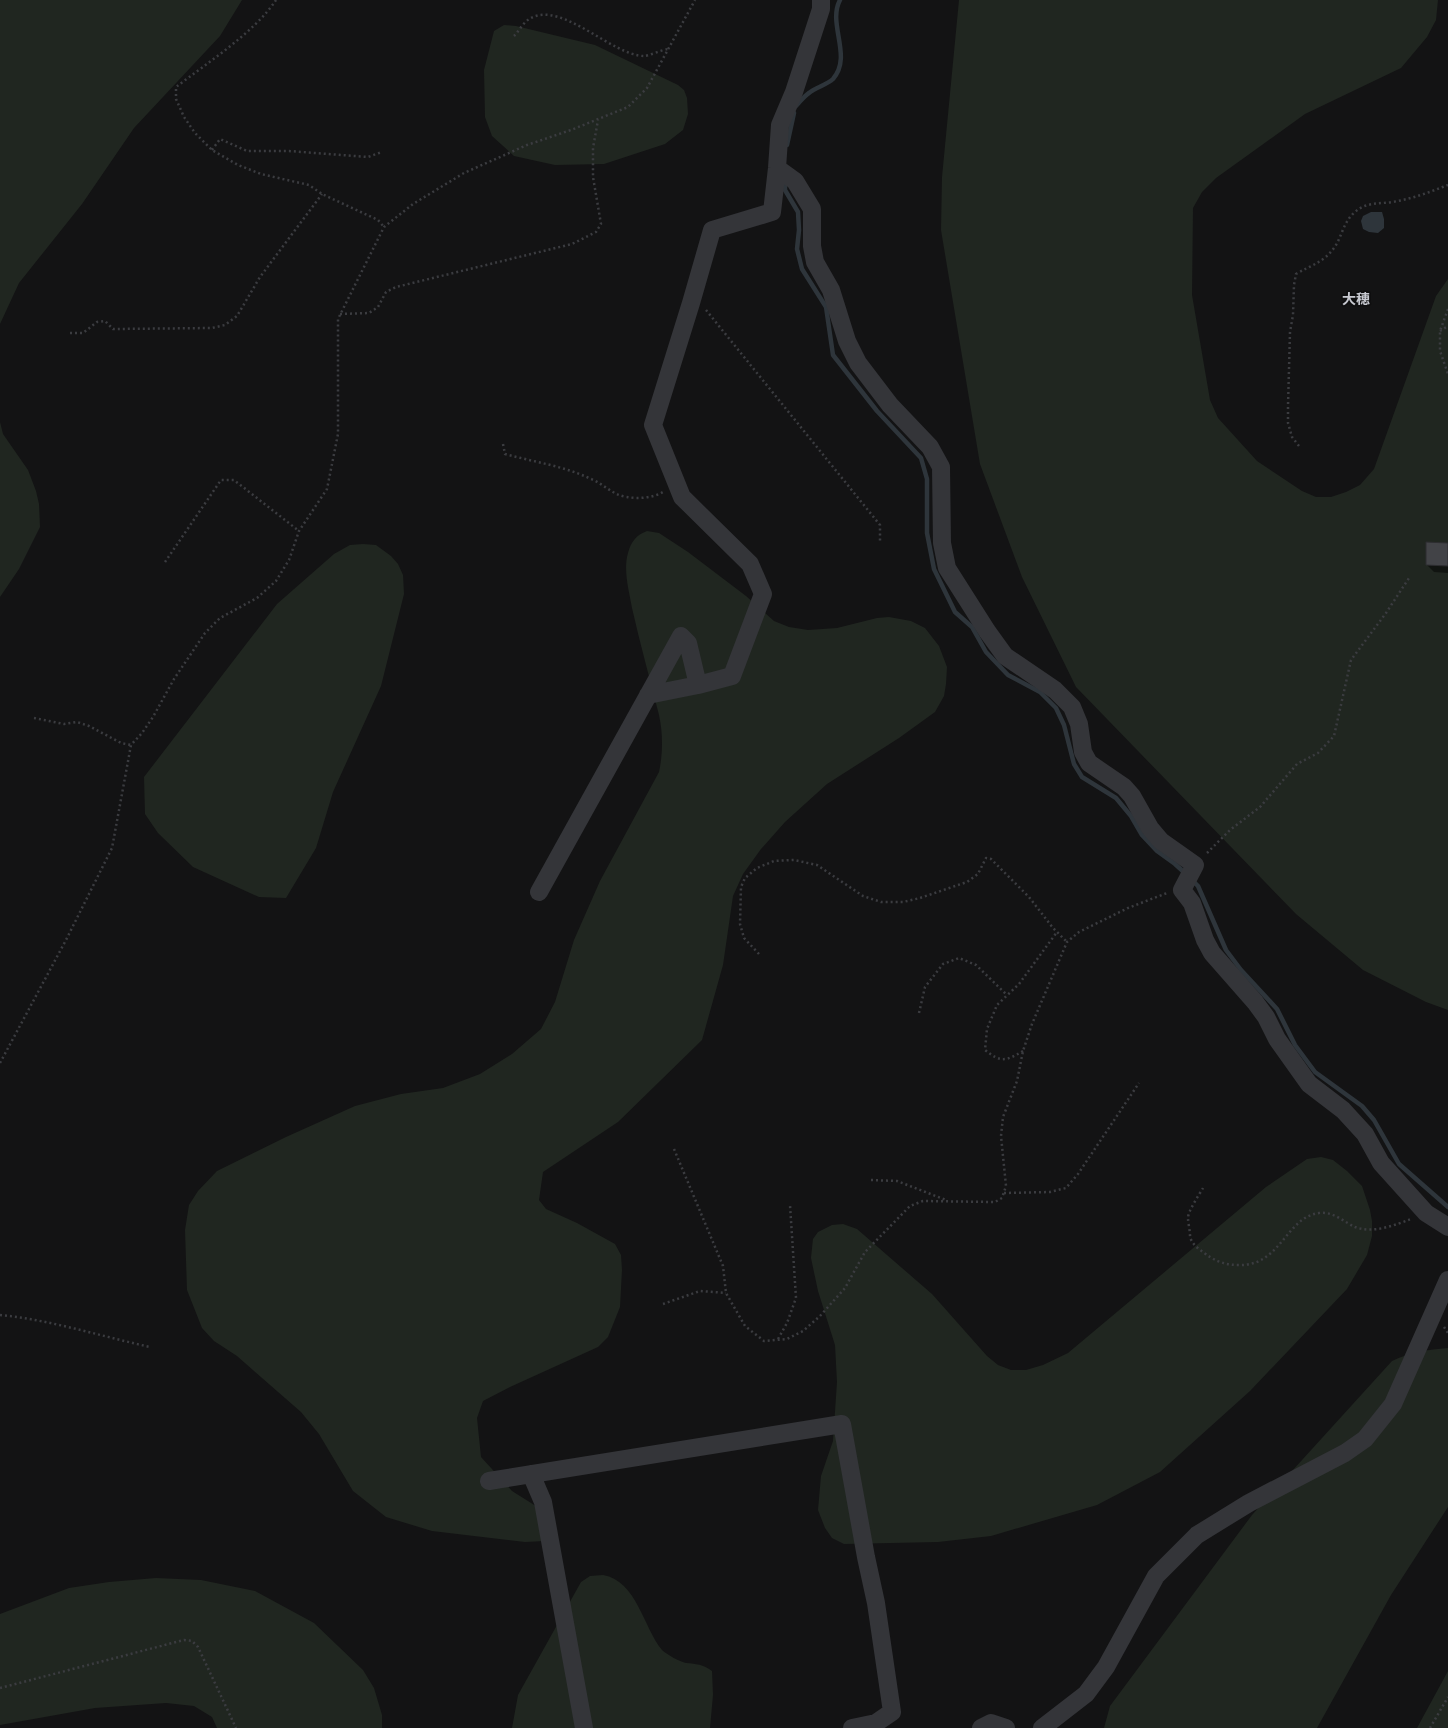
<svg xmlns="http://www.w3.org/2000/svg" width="1448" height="1728" viewBox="0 0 1448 1728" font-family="'IBM Plex Sans','Noto Sans JP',sans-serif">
<rect width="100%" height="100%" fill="#131314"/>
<!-- green -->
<path fill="#202620" d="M0,0H242L220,36L134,128L82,204L19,283L0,324Z
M959,0H1438L1436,20L1427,37L1401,68L1305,114L1216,178L1202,192L1193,208L1192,295L1210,400L1218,418L1257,461L1302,491L1316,497H1331L1346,492L1360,485L1374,469L1436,296L1448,279V1010L1426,1002L1363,970L1296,914L1076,687L1022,577L980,464L941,230L942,177Z
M504,25L516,26L595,45L678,85L684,90L687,98L688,114L683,130L665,144L604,164L555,165L514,156L492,136L485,117L484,70L494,31Z
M0,422L3,434L28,470L36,491L39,504L40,527L19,569L0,597Z
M647,531L659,533L688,552L746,596L774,621L789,627L808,630L837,628L877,618L889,617L911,621L925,628L939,646L947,667L946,684L944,696L935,712L899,738L827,784L785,822L761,849L743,874L733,896L723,965L702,1040L618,1122L543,1172L539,1200L546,1209L577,1223L615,1244L621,1255L622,1270L620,1307L608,1337L598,1347L510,1387L483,1401L477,1418L481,1457L512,1491L547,1513L545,1541L525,1542L432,1531L386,1517L353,1491L319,1434L301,1412L237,1356L214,1341L202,1328L187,1290L185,1230L189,1205L198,1191L217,1171L286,1137L355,1106L401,1094L443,1088L480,1074L512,1054L541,1029L555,1002L574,940L600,881L659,772C663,754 663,733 659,715C650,679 640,644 632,608C629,591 623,570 628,553C631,542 636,535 647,531Z
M363,544L376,545L391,556L398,564L403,575L404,594L381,686L333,792L316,848L286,898L259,897L193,867L158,833L145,814L144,777L277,604L334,554L350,545Z
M1321,1157L1333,1160L1347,1171L1362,1186L1370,1210L1372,1221V1236L1367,1255L1347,1289L1250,1391L1160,1472L1097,1505L991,1536L938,1542L844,1544L832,1538L825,1528L818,1510L821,1476L833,1441L837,1382L835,1345L818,1291L811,1258L813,1239L818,1232L832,1225L843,1224L857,1229L932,1294L987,1356L998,1365L1011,1370H1026L1043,1365L1068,1353L1266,1187L1307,1159Z
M1448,1348V1507L1391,1595L1317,1728H1104L1110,1706L1252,1515L1392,1361C1410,1352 1428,1350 1448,1348Z
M603,1575C637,1581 643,1627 662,1650C666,1654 680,1662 686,1663C696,1664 703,1664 712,1671L713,1695L710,1728H512L518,1695L581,1582L590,1576Z
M156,1578L201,1580L255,1591L314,1623L363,1670L374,1688L382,1715V1728H217L212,1717L194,1706L166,1703L95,1708L0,1725V1614L69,1588L109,1582Z
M1448,1671V1728H1417Z"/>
<!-- water -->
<path fill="#2e353b" d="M1371,212H1382L1384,219V228L1378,233L1369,232L1363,229L1361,221L1363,216Z"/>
<!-- shadow -->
<path fill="#0007" d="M1448,544V573L1434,572L1427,565Z"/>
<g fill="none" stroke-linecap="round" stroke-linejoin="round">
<!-- stream -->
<path stroke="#2e353b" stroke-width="4.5" d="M796,106C800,102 804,96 809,93C816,87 827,85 833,79C853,56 827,24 840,0
M787,145L794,113
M785,181V190L798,212L799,230L797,249L802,269L826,307L833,355L877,411L921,458L927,479V533L934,569L955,612L972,627L986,652L1008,675L1040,692L1056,708L1064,725L1074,764L1082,777L1116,798L1131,816L1142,835L1157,851L1175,864L1186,874
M1191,879L1198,886L1226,950L1241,970L1277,1009L1295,1045L1315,1072L1362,1106L1374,1120L1399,1164L1448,1207"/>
</g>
<!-- building -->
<path fill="#424347" stroke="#2d2d30" d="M1426,542L1448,543V566L1426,565Z"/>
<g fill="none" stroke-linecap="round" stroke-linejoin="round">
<!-- path -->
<path stroke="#3b3c40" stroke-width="2.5" stroke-dasharray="2 3" stroke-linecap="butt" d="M276,0C255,32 207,63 176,87V99L184,117L195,133L212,150L238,165L261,174L309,185L322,194L378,220L384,227
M514,36C519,31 524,21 531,18C562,1 613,56 644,56C649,56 661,50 668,49
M212,150L220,139L247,151H289L368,157L382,152
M1448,309L1440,331V351L1448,374
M706,310L880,525V542
M340,314L369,313L378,307L386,292L396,287L572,244L596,232L601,224L593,177V148L598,120
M1440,331L1448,326
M70,333H83L97,322L105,321L113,329L212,328L225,325L237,316L260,277L322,194
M503,444L505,454C534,462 564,466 591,479C604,484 612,495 627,497C638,499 653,498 663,492
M1299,446L1292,437L1288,423V406L1290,332L1293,315L1294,285L1296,274C1311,265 1323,263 1334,248C1342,237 1343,222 1355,212C1366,202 1379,204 1392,202C1412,199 1430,192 1448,185
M165,562L221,480H234L299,531
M34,718L64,724L77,722L89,726L121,743L131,745
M1207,853L1230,830L1260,807L1297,764L1318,753L1334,736L1351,660L1386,613L1409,578
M759,954L744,938L740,924L741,887L745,878L757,868L774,861L794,860L817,865L863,896L881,902H903L920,898L967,882L978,874L986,858L991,859L1029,897L1053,928L1067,942
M919,1013L925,987L943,964L959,958L976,965L1007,995
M1023,1051C1006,1061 1001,1063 985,1050L987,1029L997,1005L1019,984L1057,932
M0,1063L66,940L112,848L131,745L142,733L153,717L174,679L205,633L220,618L257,598L276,581L289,560L299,531L327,489L338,434V319L384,227L413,204L464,173L527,145L571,130L628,107L647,88L695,0
M674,1149L723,1266L726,1293L745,1326L764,1341L787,1339L803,1331L820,1316L845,1288L865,1252L910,1206L923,1201L995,1202L1002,1198L1006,1186L1001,1136L1003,1117L1017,1081L1023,1051L1032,1024L1067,942L1079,932L1128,908L1167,893
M871,1180L897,1181L946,1200
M1203,1188C1199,1195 1188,1211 1188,1218C1188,1223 1190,1230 1190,1236C1191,1245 1203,1252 1210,1257C1220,1263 1228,1265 1239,1265C1281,1266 1286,1217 1319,1213C1333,1211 1344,1222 1355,1227C1373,1234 1395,1225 1411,1219
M1004,1193L1050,1192L1066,1188L1078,1174L1139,1083
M663,1304L700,1291L726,1293
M0,1315C51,1320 100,1336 150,1347
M1444,1327L1448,1333
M778,1339L787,1323L796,1298L790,1205
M0,1688L184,1640L192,1641L198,1647L236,1728
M1430,1728L1448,1697"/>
<!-- minor -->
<path stroke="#343539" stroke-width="18" d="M777,168L795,181L812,209V246L815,262L831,290L847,341L858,363L890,405L930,447L941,467L942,543L947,568L987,631L1005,656L1055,690L1072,707L1079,724L1083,752L1089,763L1124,787L1132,796L1150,828L1161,841L1195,865L1182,890L1192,903L1205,940L1212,953L1255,1002L1266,1017L1277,1039L1309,1084L1343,1110L1365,1134L1381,1163L1426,1213L1448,1227
M648,695L698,685
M539,892L681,636L688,643L698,685L732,676L763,594L750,564L682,497L653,425L691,303L712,230L772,212L777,168L780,125L794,92L821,9V0
M531,1474L543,1502L584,1728
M489,1481L842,1424L866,1557L876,1603L892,1712L876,1723L852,1728
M981,1728L991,1723L1006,1728
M1042,1728L1086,1694L1106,1667L1156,1576L1197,1535L1249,1503L1345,1453L1365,1439L1393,1404L1448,1280"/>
</g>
<g text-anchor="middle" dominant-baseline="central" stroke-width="3.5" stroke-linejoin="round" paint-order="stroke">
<!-- quarter labels -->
<g font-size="14" font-weight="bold" fill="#c7c9d0" stroke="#0e0e0f">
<text x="1356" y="299">大穂</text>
</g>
</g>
</svg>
